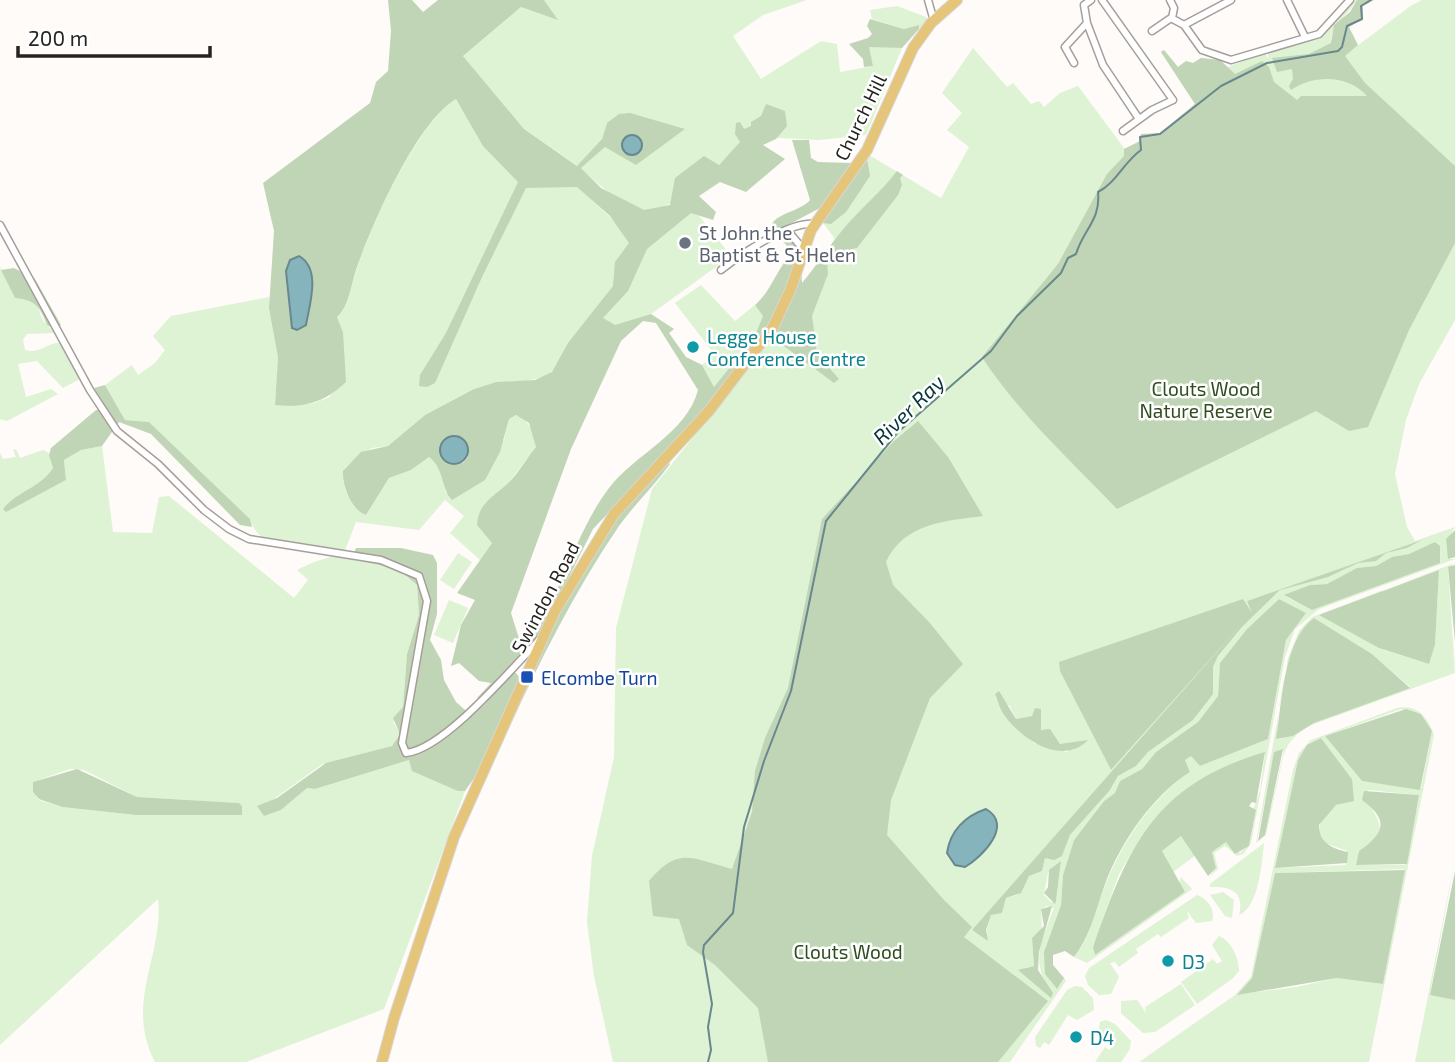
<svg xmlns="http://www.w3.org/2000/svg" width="1455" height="1062" viewBox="0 0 1455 1062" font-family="'Exo 2',sans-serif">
<rect width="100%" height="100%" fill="#fefbf9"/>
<!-- green -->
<path fill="#def2d4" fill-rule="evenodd" d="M544,0H807L763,15L733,36L761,79L821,41L837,44L840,72L873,66L868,46L902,48L866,135L819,140L746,136C727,157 674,216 643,210C623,206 595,182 581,168L605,147L607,123L602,139L578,166L524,129L463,56L521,7L557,19Z
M1352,0H1357C1348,15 1334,22 1331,39L1345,55L1412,5L1422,0H1455V320L1419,384L1406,420L1395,474L1407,527L1415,541L1455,527L1446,543L1449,559H1455L1319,609L1295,629L1285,657L1251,844L1243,854L1237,856L1225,846L1214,853L1218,869L1209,877L1216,868L1212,852L1226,842L1240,853L1250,844L1256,810H1253L1260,791L1265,753L1214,772L1143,834L1119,874L1093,946L1095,955L1182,894L1185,892L1179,884L1181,877L1192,889L1087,963L1074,957C1089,940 1094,915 1102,893C1120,846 1148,801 1190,772L1185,760L1191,755L1200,766L1268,739L1286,640L1306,613L1279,599L1247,629L1220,663L1218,696L1198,722L1156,752L1142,769L1120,781L1115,793L1104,801L1074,840L1063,875L1061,905L1045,949V974L1057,989L1064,977L1062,974L1066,981L1010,1062H613L594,976L587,922L592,856L614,757L616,628L652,489L773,336L802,284L835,239L821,220L869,155L941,198L969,147L947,130L962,113L942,93L973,48L1007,87L1013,83L1031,104L1039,101L1044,107L1060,93L1078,86L1124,148L1129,149L1140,141V135L1160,133L1195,104L1161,52L1164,50L1178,67L1186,61L1193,63L1201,58L1220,60L1228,67L1265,52L1268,59V51C1310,43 1328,37 1352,0ZM1437,542L1384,583L1312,610L1285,596L1310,585L1327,584L1358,568L1376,566L1392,557L1409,554ZM1280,590L1242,627L1218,656L1213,667V691L1193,720L1148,752L1136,766L1118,776L1112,787L1070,835L1062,856L1045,858L1042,871L1029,876L1017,895L1006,898L1002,913L990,915L986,935L972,931L1253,612L1247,601ZM1063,676L1177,696L1111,770ZM998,700L1010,706L1016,719L1032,716L1042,730L1053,734L1060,744H1083L1066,752L1034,743L1000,709ZM1061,862L1056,902H1051L1044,895L1048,872ZM1047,906L1054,908C1041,942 1029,964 1053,993L1024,968L1034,966L1032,938L1042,931L1041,909Z
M897,6L926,17L927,20L919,29L918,25L904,29L872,19L870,10Z
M456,99L468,118L526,188L577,186L615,222L689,203L731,256L651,314L568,343L557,366L547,376L526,381L496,382L474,389L425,415L388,446L372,448L346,467C338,482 350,509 366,515L389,478L411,470L429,457L438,463L446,493L504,440L509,419L516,415C529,420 535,433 536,447L506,486L484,504L477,525L492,543L480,560L450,533L464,516L445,500L419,530L356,522L344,553C314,550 260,555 250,519L149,422L125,420L105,385L132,365L138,375L155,363L165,350L153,336L171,316L269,297L278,357L275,405L314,403L330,397L343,332L337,317C350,305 351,284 357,268C372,224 417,123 456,99Z
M0,267L15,298C49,301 33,313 48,326C51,329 55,330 57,333L27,334L23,340L25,350C39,355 49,341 62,343L80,379L63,388L37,361L18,364L26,397L51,389L58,394L7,421L0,419Z
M701,285L735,321L755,305L764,316L755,336L714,387L702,365L715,355L675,303Z
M102,446L113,532L152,533L159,497L169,496L294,598L308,580L297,570C317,560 334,554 356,556L360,561L398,569L417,585L419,615L407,654L403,707L393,722L400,733L392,746L321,765L271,801L264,816L281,810L307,788L315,789L409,760L458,791H465L384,1009L246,1062H155C124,1002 164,956 158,899L0,1045V453L3,459L16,457L13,450L16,449L20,458L43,450L49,453L53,468C40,488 17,491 3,509L6,511L66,480L64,460L81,450ZM70,769L84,770L137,797L239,803L242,815H136L62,807L39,800L33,792V782Z
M458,553L472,562L454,589L440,580Z
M1455,563L1448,568L1455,673L1314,724C1298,731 1288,741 1283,757L1266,835L1256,843L1288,658L1299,631L1312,617ZM1439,570L1435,645L1429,664L1384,650L1367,641L1383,590ZM1314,618L1372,654L1410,687L1314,723L1293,736L1277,739C1278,706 1286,638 1314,618ZM1284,750L1265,835L1257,841L1272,764Z
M449,600L468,608L453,643L434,635Z
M1397,708C1417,704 1428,717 1434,735L1369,1062H1139L1235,995L1251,977L1293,770L1299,753L1311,740ZM1401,709L1421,714L1432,731L1421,789L1362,781L1325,736ZM1321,738L1352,779L1350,801C1334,803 1321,815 1319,831L1325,843L1347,851L1346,865L1275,868L1298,760ZM1368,790L1419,795L1405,865H1356L1359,851C1399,824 1369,822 1368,790ZM1404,869L1383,984L1337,978L1296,987L1238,994L1252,978L1275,873Z
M1182,835L1196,855L1173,872L1162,851Z
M1264,843C1262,861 1259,907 1239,915C1245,892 1231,886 1210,887V884Z
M1455,859L1430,994L1455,1000V1062H1415Z
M1223,892L1234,900L1232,918L1225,916L1210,895Z
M1197,895C1207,898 1216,910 1212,921L1196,923L1187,911L1189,918L1161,937L1158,934L1136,949L1138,953L1119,967L1115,962L1110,963L1119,977L1111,994L1099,995L1088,985L1085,976L1089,968Z
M1219,936C1231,941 1239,957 1239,971L1232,979L1197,1004L1181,982L1213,959L1217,964L1222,961L1212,945Z
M1181,984L1195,1005L1155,1032L1143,1033L1121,1013V1001L1137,1000L1146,1013L1145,1007Z
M1075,986L1082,987L1093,998L1094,1010L1077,1020L1068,1015L1049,1045L1044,1042L1040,1048L1036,1046L1035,1037L1067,990Z
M1106,1020L1115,1024L1131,1041L1130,1049L1121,1062H1095L1105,1047L1109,1050L1113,1046L1098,1035L1100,1022Z"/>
<!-- forest -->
<path fill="#c0d5b5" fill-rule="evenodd" d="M388,0H412L423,12L438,0H544L558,20L521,7L463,56L524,129L577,166L602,139L607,123L619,114L630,113L685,129L636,165L605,147L581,168L601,188L644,210L670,205L675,178L704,156L719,165L740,142L735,134L736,123L740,122L744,129L751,126V122L761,116L766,104L785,111L787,126L776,139L763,145L785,159L746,192L720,182L699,196L716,212L713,220L691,213L647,249L628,291L603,318L615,325L651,314L674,329L669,333L686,357L702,365L714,387L755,336L763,316L755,305C771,291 776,271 790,255L788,247L771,227C774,213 800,212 810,200L792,140H809L811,158L818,162L852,163V167L820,208L786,226L788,237L800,251L802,283C817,265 830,245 845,227C862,207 882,191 897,171L903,175L900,178L902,185L898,195L857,248L838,252L827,261L828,274L812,316L817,354L839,379L834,383L784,346L768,329L728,381L663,456L593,529L532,651L514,671L520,678L477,774L465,791H458L412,771L409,760L315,789L307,788L281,810L264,816L257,806L277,798L326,763L392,746L400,734L393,718L403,707L407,654L419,615L417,585L398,569L360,561L354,553L356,548H401L433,555L437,563V614L430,640L441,660L444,680L456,702L472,716L487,702L477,698L491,683L479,681L459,663L451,666L461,625L475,600L457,593L492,543L477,525C478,505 491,498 505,486C517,476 526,459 536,447L529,423L516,415L509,419L500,452L485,480L452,500C440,487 445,469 429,457L411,470L389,478L366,515C351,510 342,486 343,471L361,452L388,446L425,415L474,389L496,382L535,380L552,372L568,343L613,286L615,262L629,243L610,216L577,187L526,188L482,277L435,383L427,387L419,386L420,375L446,333L518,182L483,146L456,99C416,123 373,223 357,267C351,283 350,305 337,317L343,332L346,382C325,402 305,408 275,405L278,357L269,308L274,231L263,183L370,103L376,82L388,71L391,31ZM643,321L656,323L698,390C687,433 635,454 609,488C573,535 558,607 522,648L511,613L571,449L621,341ZM468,448V457L463,463L449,464L442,454Z
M1357,0H1374L1363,6V19L1349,27L1358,45L1345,56L1365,83L1455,166V243L1409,330L1368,427L1349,431L1316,411L1117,509C1071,461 1019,414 982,357L1058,264L1107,174L1124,156V149L1140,141L1141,134L1160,133L1195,104L1161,52L1164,50L1178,67L1186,61L1193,63L1201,58L1220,60L1235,74L1262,61L1269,67L1274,82L1297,100L1301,96H1367C1349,75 1314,74 1291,90L1289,86L1293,79L1292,69L1277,72L1272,58L1309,54L1331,43L1334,25L1350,12Z
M870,19L904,29L919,25V29L902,48L869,47L873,66L864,67L863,59L849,44L868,38L872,34L867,26Z
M867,159L870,176L846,212L831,224L823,223L821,220Z
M14,268L35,279L61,325L55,329L47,325C40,307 36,300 15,298L1,270Z
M105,385L125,420L149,422L250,519L252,527L240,525L151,434L119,422L102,446L81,450L64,460L66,480L6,512L3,509C17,491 40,488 53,468L49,455L51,448L96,410H108L94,388Z
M918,421L948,457L983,516C945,521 904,523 886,562L893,585L929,622L963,664L930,698L891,800L887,835L944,900L972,927L964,937L1048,1001L998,1062H768L758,1008L715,965L687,945L679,919L653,916L649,881C679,845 693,859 732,869L752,812L755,771L765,738L788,688L822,519L894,441Z
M668,462L670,464C654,486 634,505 619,526C564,607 524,693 485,782L482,779L540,645L619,514Z
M1455,530V557L1448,559L1446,539Z
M1422,540L1407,548L1386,553L1376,561L1358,563L1328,577L1280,590L1242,627L1218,656L1213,667V694L1193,720L1148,752L1136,766L1118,776L1110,790L1070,835L1062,856L1054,860L1045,858L1042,871L1029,876L1021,893L1006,898L1002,913L991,915L986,930L988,941L972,930L1246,619L1111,770L1060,671L1059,662L1243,599L1252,613L1247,601Z
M1435,542L1440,546V563L1312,610L1284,595L1310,585L1327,584L1357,568L1376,566L1392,557L1409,554Z
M1455,565V642L1448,567Z
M1439,570L1435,645L1429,664L1379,648L1319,615Z
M1279,599L1306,613L1286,640L1268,739L1200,766L1191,756L1185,760L1190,772C1152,796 1121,842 1105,884C1097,906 1092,930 1079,950L1074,957L1065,951L1053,955V965L1064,978L1057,989L1045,974L1044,952L1061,905L1063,875L1074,840L1104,801L1115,793L1120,781L1142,769L1156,752L1198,722L1218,696L1220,663L1247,629Z
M1314,618L1372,654L1410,688L1314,723L1293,736L1276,739C1282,704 1283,640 1314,618Z
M999,691L1016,719L1032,716L1035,708L1041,709V730L1050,729L1060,744L1088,740C1061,768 1017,737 1001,710C998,705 998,699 995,694Z
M1406,709L1421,714L1432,731L1420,790L1362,781L1325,736Z
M1321,738L1352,779L1354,801L1336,805L1319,825C1319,843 1333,849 1348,852L1347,863L1275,868L1298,760L1307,745Z
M1283,749L1265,835L1258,841L1274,752Z
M1265,752L1256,803L1252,802L1249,806L1256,810L1249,846L1235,854L1226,842L1212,852L1216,868L1208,876L1181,836L1162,851L1185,892L1095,955L1093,947C1129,845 1154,785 1265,752Z
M77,769L137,797L239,803L242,806V815H136L62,807L39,799L33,792V782Z
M1364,791L1419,795L1407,864L1356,865L1359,851C1384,834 1390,820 1362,800Z
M1061,861L1056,901L1055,904L1044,893L1048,887L1049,870Z
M1405,870L1383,984L1337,978L1237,995L1252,978L1275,873Z
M1455,871V1000L1430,995Z
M1052,906L1039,952L1038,970L1053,993L1051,998L1018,970L1034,966L1032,938L1044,926L1041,909Z"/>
<!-- water -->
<path fill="#86b4bc" stroke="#69888e" stroke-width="2" d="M622 145a10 10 0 1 1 20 0a10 10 0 1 1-20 0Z
M299,256C322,269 309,306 306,325L297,330L292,328L286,271L290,260Z
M440 450a14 14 0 1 1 28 0a14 14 0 1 1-28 0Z
M986,809C1014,825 982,857 965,867L955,865L947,853C950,831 965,816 986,809Z"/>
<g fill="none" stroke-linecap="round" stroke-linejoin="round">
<!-- stream -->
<path stroke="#69888e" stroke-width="2" d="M708,1062L711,1050L708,1027L712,1004L703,952L704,945L733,913L744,827L764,761L791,691L826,521L898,432L991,351L1017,316L1061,273L1068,258L1076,254C1083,230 1101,220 1098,192C1116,183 1124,162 1141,150L1140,137L1160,134L1221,86L1267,63L1338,51L1342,47L1347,26L1362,19L1361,6L1371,0"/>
<!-- minor casing -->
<g stroke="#a69e9a" stroke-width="9">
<path id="minor" d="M928,0L934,21
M1102,0L1173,100L1152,110L1123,131
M1170,0L1174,8L1172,18
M1287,0L1305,37
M1087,23L1103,65L1139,119
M1184,25L1202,50L1231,60L1319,34L1350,0
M1152,31L1171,18L1184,25L1231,0
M1074,63L1065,47L1087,23L1084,5L1091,0
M0,225L90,390L117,431L158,464L204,510L229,529L249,539L381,560L419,576L427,601L402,743L406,753C445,749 513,667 541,638
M787,230L804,250
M721,270C741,254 789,221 815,224"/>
</g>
<!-- primary casing -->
<g stroke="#d8d7d7" stroke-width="12">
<path id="primary" d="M382,1062L394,1018L454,837L555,611L614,514L709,411L773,327L790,291L811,230L867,150L913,48L931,23L957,0"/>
</g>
<!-- minor -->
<use href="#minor" stroke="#fff" stroke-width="6"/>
<!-- primary -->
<use href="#primary" stroke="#e5c57a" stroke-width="10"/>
</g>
<!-- markers -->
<circle fill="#6b7280" stroke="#fff" stroke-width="2.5" cx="685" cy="243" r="7"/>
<g fill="#0f9aa8" stroke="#fff" stroke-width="2.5">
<circle cx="693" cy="347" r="7"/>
<circle cx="1168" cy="961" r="7"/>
<circle cx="1076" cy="1037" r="7"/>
</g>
<rect fill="#1a4fb4" stroke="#fff" stroke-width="2.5" x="520" y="670" width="14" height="14" rx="3.5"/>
<g text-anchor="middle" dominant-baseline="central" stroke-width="5" stroke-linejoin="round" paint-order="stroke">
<!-- street labels -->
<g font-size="19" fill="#262321" stroke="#fff">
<text transform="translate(860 117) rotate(-64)">Church Hill</text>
<text transform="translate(545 597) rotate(-62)">Swindon Road</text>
</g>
<!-- worship labels -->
<g font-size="19" fill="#5b616d" stroke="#fff" text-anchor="start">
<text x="699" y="232">St John the<tspan x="699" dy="22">Baptist &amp; St Helen</tspan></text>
</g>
<!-- culture labels -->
<g font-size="19" fill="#0d838f" stroke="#fff" text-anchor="start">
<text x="707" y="336">Legge House<tspan x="707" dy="22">Conference Centre</tspan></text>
<text x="1182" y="961">D3</text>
<text x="1090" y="1037">D4</text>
</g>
<!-- park labels -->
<g font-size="19" fill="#304d1e" stroke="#fff">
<text x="1206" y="388">Clouts Wood<tspan x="1206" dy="22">Nature Reserve</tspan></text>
<text x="848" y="951">Clouts Wood</text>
</g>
<!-- transit labels -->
<g font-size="19" fill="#164399" stroke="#fff" text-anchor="start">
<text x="541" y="677">Elcombe Turn</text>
</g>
<!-- water labels -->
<g font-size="21" font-style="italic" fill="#06343a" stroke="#fff">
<text transform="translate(908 409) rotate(-44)">River Ray</text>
</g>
</g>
<!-- scale -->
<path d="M18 46v10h192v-10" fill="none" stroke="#262321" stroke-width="3.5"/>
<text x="28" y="46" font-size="21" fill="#262321" stroke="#ffffff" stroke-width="5" paint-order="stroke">200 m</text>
</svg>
